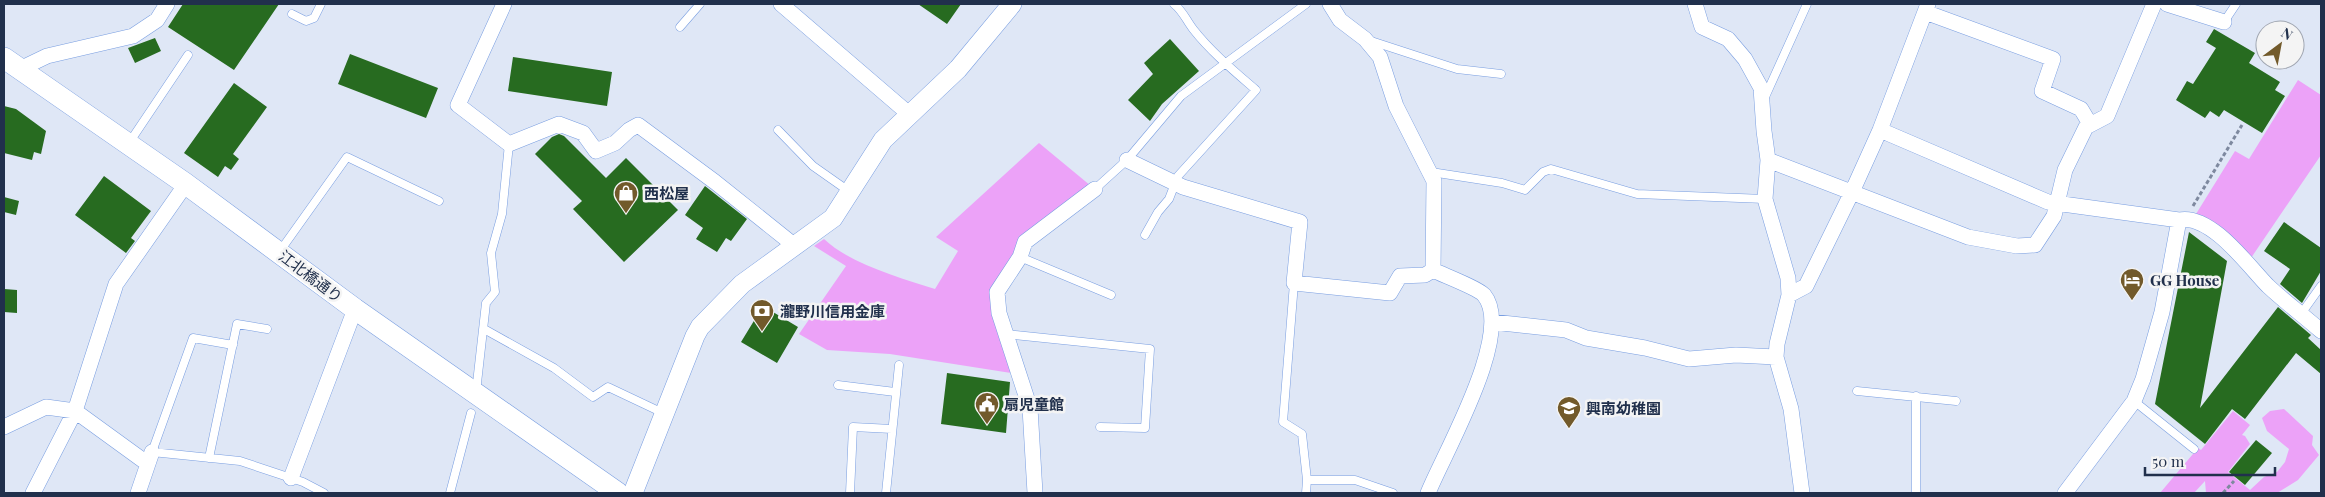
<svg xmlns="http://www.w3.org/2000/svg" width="2325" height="497" viewBox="0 0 2325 497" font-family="'Playfair Display','Noto Sans JP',serif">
<rect width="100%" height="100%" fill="#dfe7f6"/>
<!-- green -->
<path fill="#eca2f8" d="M2298,80L2321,95V155L2251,258L2196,214L2235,151L2249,159Z
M1039,143L1091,186L1013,256L991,292L1011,373L890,354L827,350L799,334L846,266L814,246L824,239C850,264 901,278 935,289L958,251L936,237Z
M2284,409L2313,436L2312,445L2319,455L2298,480L2277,493H2206L2205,481L2194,493H2160L2198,448L2201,450L2233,411L2250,425L2242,435L2245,436L2250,444L2228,472L2250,490L2264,477L2277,472L2285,462L2289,449L2267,431L2262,418L2270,411Z"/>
<!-- building -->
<path fill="#276b20" d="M183,4H279L234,70L168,27Z
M918,4H961L947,24Z
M2214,29L2255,53L2249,63L2280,82L2275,90L2285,96L2262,133L2224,110L2219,117L2210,111L2205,118L2176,100L2187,81L2193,84L2216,48L2206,42Z
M155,38L161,51L135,63L128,48Z
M1170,39L1199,71L1162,104L1150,121L1128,100L1153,74L1144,63Z
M350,54L438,88L426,118L338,84Z
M513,57L612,72L607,106L508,91Z
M234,83L267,107L233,154L239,159L231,170L225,166L218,177L184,153Z
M4,106L16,109L46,131L41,154L34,152L32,160L4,153Z
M559,134L564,136L606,178L626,158L678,210L624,262L573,209L582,201L535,154L552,137Z
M104,176L151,211L131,238L135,241L126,253L75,215Z
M705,186L747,219L731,241L726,238L717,252L696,239L703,228L685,215Z
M4,197L19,201L16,215L4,212Z
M2284,222L2321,248V271L2302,303L2280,284L2290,269L2264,251Z
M2189,232L2227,261L2200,408L2278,307L2311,335L2308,338L2321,350V374L2296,353L2245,419L2232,409L2205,444L2155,404Z
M4,289L17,290V313L4,312Z
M763,306L798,327L777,363L741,342Z
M947,373L1010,382L1006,433L941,424Z
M2256,440L2272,453L2245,485L2229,472Z"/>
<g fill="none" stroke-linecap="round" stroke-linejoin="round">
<!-- service casing -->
<g stroke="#799ee1" stroke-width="9">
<path id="service" d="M292,14L306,21L314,18L321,4
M2224,22L2236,4
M680,27L700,4
M1368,40L1457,69L1501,74
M1765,97L1807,4
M778,130L813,166L850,192
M129,143L188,55
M1431,172L1502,183L1525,190L1543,172L1551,169L1637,194L1765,199
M1095,189L1127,160L1181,96L1306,4
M1145,235L1158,212L1169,199L1178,176L1256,90C1234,71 1211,52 1193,29C1186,20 1183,11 1174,4
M280,251L347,157L439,201
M1020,257L1111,295
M1294,283L1283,422L1302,434L1307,480L1306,493
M2301,314L2321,286
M484,329L554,368L593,397L608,387L663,413
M1005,334L1150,349L1145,428L1100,427
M233,345L193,338L152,452L240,461L303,482L324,493
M838,385L895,392
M1857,391L1956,401
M476,392L486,303L495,292L491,253L502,214L509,144
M2134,401L2194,449
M209,458L237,324L267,329
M1307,480H1355L1393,493
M450,493L471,413
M850,493L853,427L892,429
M886,493L899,365
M1916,493V396"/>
</g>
<!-- minor casing -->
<g stroke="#799ee1" stroke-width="16">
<path id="minor" d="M504,4L458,105L509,144L559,124L583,133L596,151L615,143L629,130L638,125L715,182L795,246
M781,4L909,114
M1330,4L1340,20L1365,39L1380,57L1396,106L1434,181L1433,270C1443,275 1478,288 1484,295C1515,332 1444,453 1428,493
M1695,4L1702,27L1728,39L1745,59L1761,88L1764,131L1768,160L1765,199L1788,278L1789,295L1777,344L1776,357L1791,409L1802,493
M2167,4L2224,22
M1925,12L2053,59L2042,91L2081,109L2090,124
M20,69L47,56L133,36L157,20L167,4
M1880,130L2048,202L2179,220C2211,213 2249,267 2268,286C2285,302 2304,316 2321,331
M1127,160L1183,187L1300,222L1294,283L1390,293L1400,276L1425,275L1433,270
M1768,160L1968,237L2017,246L2035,245L2054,216L2065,170L2086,127L2107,116L2154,4
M1789,295L1806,286L1852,192L1880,130L1928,4
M1493,322L1566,330L1586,338L1645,348L1689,359L1736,355L1776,357
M4,427L46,407L75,411L148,464
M291,478L355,309
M33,493L75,411L116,284L186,184
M138,493L152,452
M1035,493L1030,408L999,313L997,292L1020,257L1025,242L1095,189
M2065,493L2134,401L2143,379L2162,312L2179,220"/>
</g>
<!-- tertiary casing -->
<g stroke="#799ee1" stroke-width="20">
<path id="tertiary" d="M633,493L695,336L700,327L742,284L833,218L883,140L958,69L1012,4"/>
</g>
<!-- secondary casing -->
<g stroke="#799ee1" stroke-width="22">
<path id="secondary" d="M4,58L186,184L355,309L618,493"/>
</g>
<!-- path -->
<path stroke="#7e899f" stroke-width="3" stroke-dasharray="4 2.5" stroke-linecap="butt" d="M2193,206L2242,125
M2223,493L2234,481"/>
<!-- service -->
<use href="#service" stroke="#fff" stroke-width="8"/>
<!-- minor -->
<use href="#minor" stroke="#fff" stroke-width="15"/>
<!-- tertiary -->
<use href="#tertiary" stroke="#fff" stroke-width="19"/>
<!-- secondary -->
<use href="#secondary" stroke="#fff" stroke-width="21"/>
</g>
<!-- icons -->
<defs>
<g id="shop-pin" transform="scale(1.25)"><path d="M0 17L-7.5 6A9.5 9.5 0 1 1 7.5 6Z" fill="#725a2b" stroke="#f4f4f4"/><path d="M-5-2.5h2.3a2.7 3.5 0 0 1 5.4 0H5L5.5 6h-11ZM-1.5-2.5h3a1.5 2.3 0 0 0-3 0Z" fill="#fff"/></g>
<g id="hotel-pin" transform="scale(1.25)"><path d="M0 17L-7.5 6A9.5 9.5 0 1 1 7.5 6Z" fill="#725a2b" stroke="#f4f4f4"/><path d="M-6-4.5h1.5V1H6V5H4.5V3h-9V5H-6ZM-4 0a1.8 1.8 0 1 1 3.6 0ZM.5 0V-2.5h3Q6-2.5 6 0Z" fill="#fff"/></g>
<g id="bank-pin" transform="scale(1.25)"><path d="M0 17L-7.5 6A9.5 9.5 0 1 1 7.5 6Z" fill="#725a2b" stroke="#f4f4f4"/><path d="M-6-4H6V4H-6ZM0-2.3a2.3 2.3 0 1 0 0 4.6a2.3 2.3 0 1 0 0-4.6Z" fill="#fff"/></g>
<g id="civic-pin" transform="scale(1.25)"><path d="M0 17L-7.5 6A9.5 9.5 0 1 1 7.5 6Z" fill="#725a2b" stroke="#f4f4f4"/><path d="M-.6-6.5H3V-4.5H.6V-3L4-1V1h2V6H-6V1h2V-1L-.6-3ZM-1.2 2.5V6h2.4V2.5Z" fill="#fff"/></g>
<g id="school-pin" transform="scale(1.25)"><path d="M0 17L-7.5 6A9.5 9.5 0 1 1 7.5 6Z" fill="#725a2b" stroke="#f4f4f4"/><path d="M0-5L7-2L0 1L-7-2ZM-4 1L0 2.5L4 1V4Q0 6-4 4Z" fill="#fff"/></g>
</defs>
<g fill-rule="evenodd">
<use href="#shop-pin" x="626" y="193"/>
<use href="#hotel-pin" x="2132" y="280"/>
<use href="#bank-pin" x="762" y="311"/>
<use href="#civic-pin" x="987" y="404"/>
<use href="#school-pin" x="1569" y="408"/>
</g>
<g text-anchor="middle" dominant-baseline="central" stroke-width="5" stroke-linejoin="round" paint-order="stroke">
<!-- poi labels -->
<g font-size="15" font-weight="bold" fill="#21304c" stroke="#f4f4f4" text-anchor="start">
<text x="644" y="193">西松屋</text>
<text x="2150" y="280">GG House</text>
<text x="780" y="311">瀧野川信用金庫</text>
<text x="1004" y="404">扇児童館</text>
<text x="1586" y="408">興南幼稚園</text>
</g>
<!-- street labels -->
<g font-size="15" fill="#21304c" stroke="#f4f4f4">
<text transform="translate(311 276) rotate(37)">江北橋通り</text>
</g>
</g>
<!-- border -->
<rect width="2325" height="497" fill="none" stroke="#21304c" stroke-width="10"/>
<!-- north arrow -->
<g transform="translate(2280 45) rotate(32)"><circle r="24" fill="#f4f4f4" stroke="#a0a6b1"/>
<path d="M0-4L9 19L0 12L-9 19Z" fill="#725a2b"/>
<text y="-8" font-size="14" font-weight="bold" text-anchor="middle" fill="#21304c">N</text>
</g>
<!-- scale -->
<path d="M2145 467v8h130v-8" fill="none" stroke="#21304c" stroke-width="2.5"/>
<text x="2152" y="467" font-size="15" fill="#21304c" stroke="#f4f4f4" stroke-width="4" paint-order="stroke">50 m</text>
</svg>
